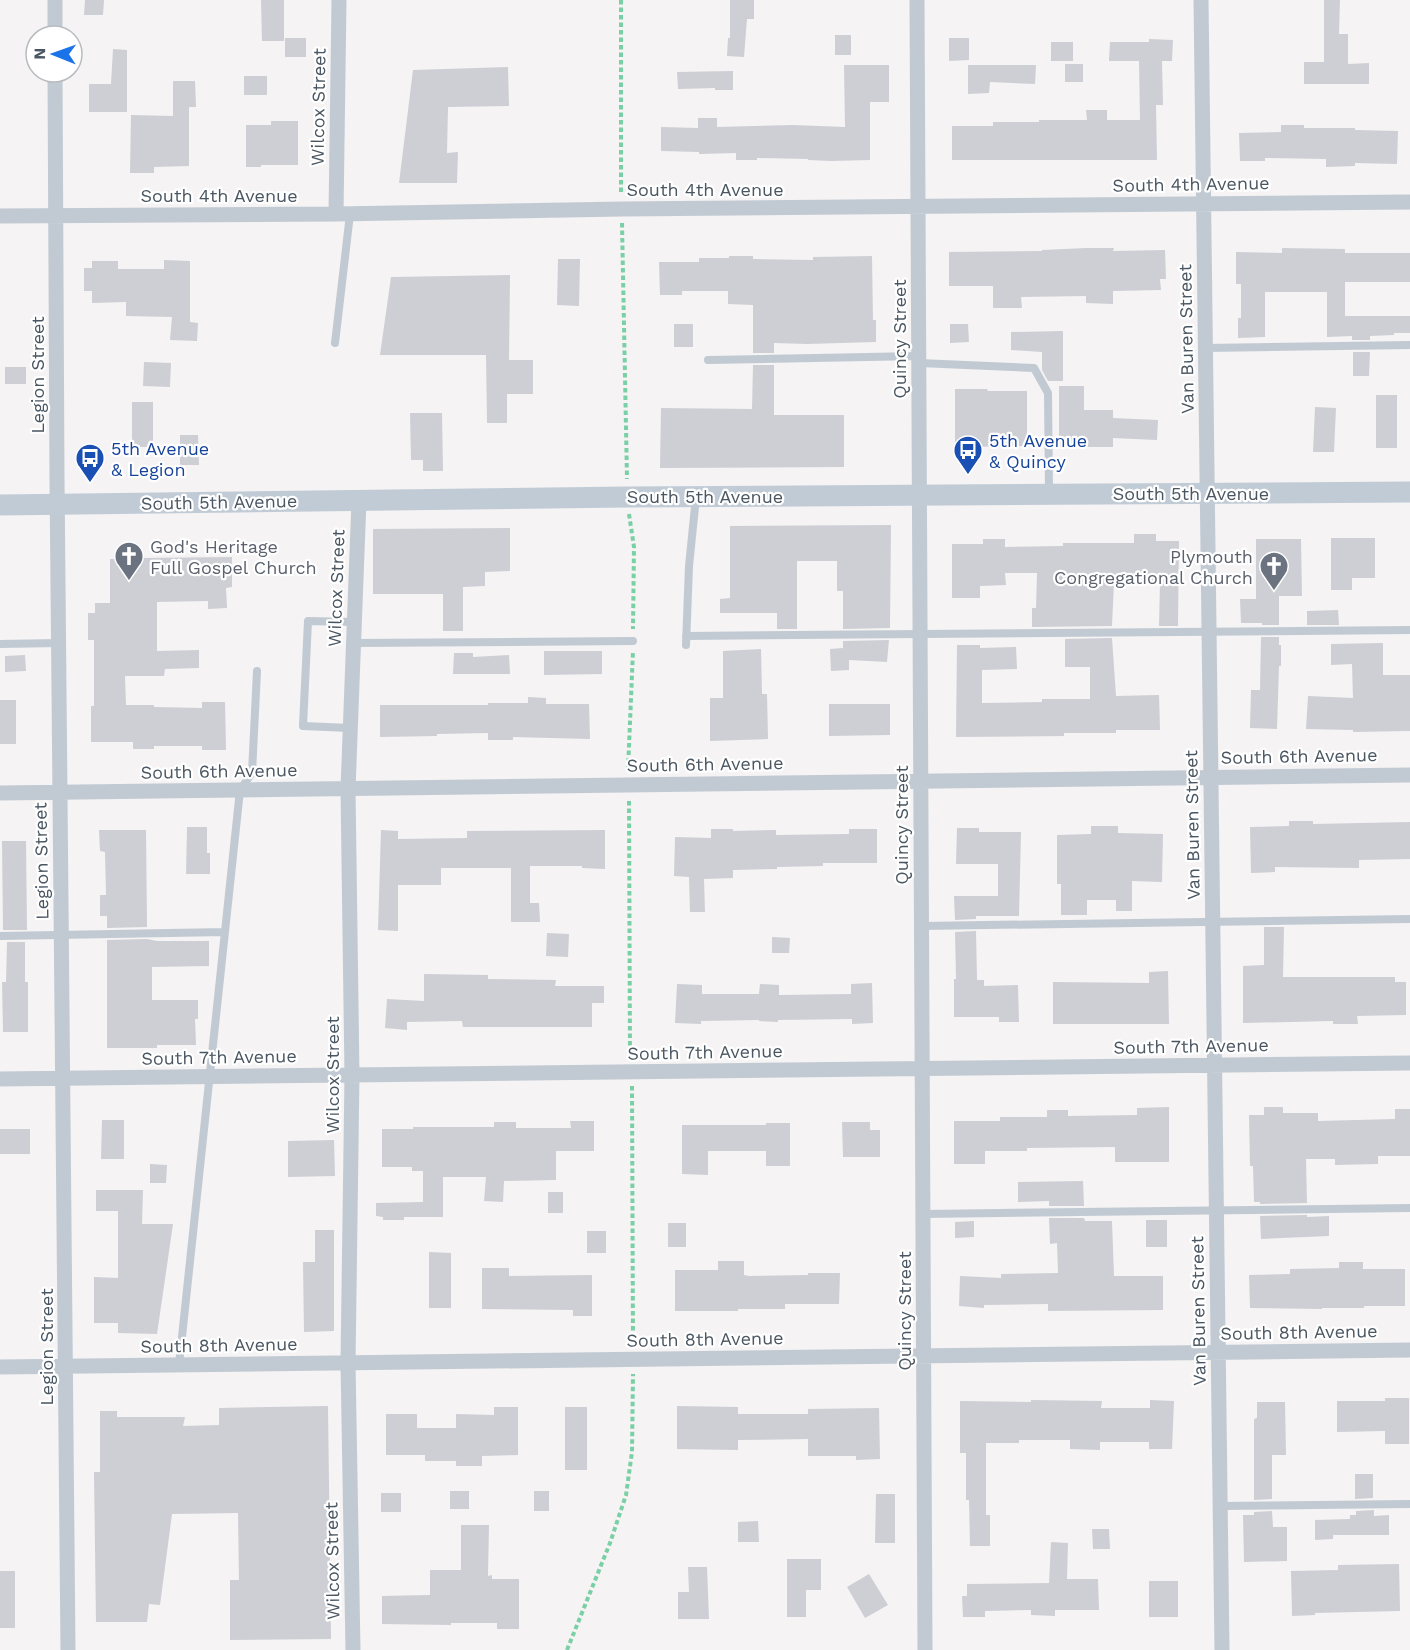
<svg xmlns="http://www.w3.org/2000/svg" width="1410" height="1650" viewBox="0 0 1410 1650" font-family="'Work Sans',sans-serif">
<rect width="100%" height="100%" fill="#f5f3f3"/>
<!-- building -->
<path fill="#cdcfd5" d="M85,0H104L103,15H84Z
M261,0H284V41H262Z
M730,0H754V19H747L744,57L727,56L728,38H730Z
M1324,0H1340L1339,34H1348V64L1369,63V84H1304V62H1324Z
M835,35H851V55H835Z
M285,38H306V57H285Z
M949,38H969V60L949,61Z
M1149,39L1173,40L1172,61H1162L1163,105H1156L1157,160H952V126H993V122H1039V120H1087L1086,110H1107V120H1140L1139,61H1109L1110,42H1149Z
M1051,42H1073V61H1051Z
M113,49L127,50V112H89V84H111Z
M1065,64H1083V82H1065Z
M844,65H889V102H870V160L831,161L808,160V159L757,158V160H736V153L699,154V152L661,151V127L698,128V118H717V127L792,125L845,127Z
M968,65H1036L1035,84L990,82L989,93L968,94Z
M508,67L509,106L448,107L447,153L458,152L457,183H399L413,70Z
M733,71V90H715V88L678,89L677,72Z
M244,76H267V95H244Z
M173,81H195L196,107H189V166L154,167V173H130L131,115L173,116Z
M271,121H298V165H261V167H246V125H271Z
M1281,125H1304V128H1355V130L1398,131L1397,164L1355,163V166L1326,167V159L1265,158V161H1240L1239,133L1281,132Z
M1086,248H1114L1113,251L1165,250L1166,279H1160L1161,290L1113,291V304L1086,303V296L1021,297L1022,308H993V286H949V252L1042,251V250Z
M1282,248L1345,249V253H1410V282H1345V316H1410V333H1394V335L1370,336V340H1352V336L1327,337V292H1265V337L1238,338V318H1241V284H1236V252L1282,253Z
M729,256H753V259L813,260V257L872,256L873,320H876V342L807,344L774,343V353H753V305L728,304V291H682V295H660L659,262H699V258H729Z
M558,259H580L579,306L557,305Z
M164,260L190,261V322L198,323L197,341L170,340L172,317L126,316V302L92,303V291H84V268H92V261H118V269H164Z
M510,275L509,360H533V394H507V423H487L486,355H380L391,277Z
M674,324H693V347H674Z
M950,324H968L969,342L950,343Z
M1063,331V381H1048L1042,370V352L1011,350V332Z
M1353,352H1370L1369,376H1353Z
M144,362L171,363L170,387L143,386Z
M753,365H774V415H844V467L660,468L661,408L752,409Z
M5,367H26V384H5Z
M1059,386H1084V410H1113V418L1158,420L1157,440L1113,438V447H1059Z
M955,389H987L988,391H1027V446L955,447Z
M1376,395H1397V448H1376Z
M132,402H153V447H132Z
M1315,407L1336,408L1334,452H1313Z
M410,413H442L443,471H423V460H411Z
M180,435H198L199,465H180Z
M891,525L890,628L843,629V591H837V561H797V629H777V613H720V599L730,598V526Z
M510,528V571L485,572V586L463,587V631H443V594H373V529Z
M1134,534H1156V541H1179L1178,626H1159L1160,582H1114L1112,626L1032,627V608H1036L1037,573H1005L1006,585L980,586V598H952V544H983V539H1005V547L1063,546V543H1134Z
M1331,538H1375V578H1352V590H1331Z
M1256,539H1301L1302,596H1279V625H1262V623H1241L1240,599H1256Z
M116,550H140V558L232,557V587L226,588L227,608L208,609V601L157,602V651L199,650V668L165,669L164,676H125L126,705H154V707L202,708V702H225L226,750H202V746H154V749H133V742H91V706H94V640H88V613H95V603H110V559H116Z
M1338,610L1339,625H1307V611Z
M1261,637H1279V645H1281V666H1279L1277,729L1250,728L1251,690H1260Z
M1112,638L1116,696L1159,695L1160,730H1116V733H1064V736L956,737L957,645H980V648L1016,647L1017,669L982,670V703L1042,702V699H1090V667H1065V639Z
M889,640L887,662L849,660V670L831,671L830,649L843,648V641Z
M1383,643V675H1410V731L1353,732V730L1306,729L1308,696L1353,698L1352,664L1331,665V644Z
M761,649L762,694H767L768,739L710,741V698H723V651Z
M544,651H602V674L544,675Z
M454,653H473V657L509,655L510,674H453Z
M25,655L26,671L5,672V656Z
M528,697L546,698V704H589L590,739L513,737V740H488V733L437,734V736L380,737V705H488V703H528Z
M0,700H16V744H0Z
M829,704H890V735L829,736Z
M1289,821H1313V824L1410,822V859L1359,860V868L1275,867V872L1251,873L1250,827L1289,826Z
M1091,826H1118V833L1163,834L1162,882L1132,881V911H1116V900H1087V915H1061V884H1057V835L1091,834Z
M187,827H207V853H210V874H186Z
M957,828H979V832H1021L1019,916H976V919L955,920L954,896H998V864H956Z
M711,829H733V831L776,830V835L849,834V829H877V863H823V866L777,867V869L733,870V878L704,879L705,912H690L689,877L674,876L675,837L711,838Z
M99,830H146L147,927L107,928V916H100V895H106L105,852L100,851Z
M381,830L398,831V839L467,838V831L605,830V869L582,868V866H530V903H539L540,922H511V868H441V885H398V931L378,930Z
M2,841H26L27,930H3Z
M1264,927H1284L1283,977H1395V982H1406V1015L1357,1016L1358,1024H1333V1021L1243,1023V966L1264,965Z
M976,931L977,980H984V986L1018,985L1019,1022H999V1017H954V979H956L955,932Z
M547,933L569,934L568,957L546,956Z
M772,937L790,938L789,953H772Z
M147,939L157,941H209V966L152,967V1000H198V1019H195L196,1045H157V1048H107V940Z
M7,942H25V982H28V1032H3L2,982H6Z
M1168,971L1169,1024H1053V982L1149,983V972Z
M424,974L488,975V979L556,980L555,986H604V1003H592V1027H463L462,1021L407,1022V1030L385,1028L387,999L424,1001Z
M872,983L873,1023L852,1024V1019L778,1020V1022L759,1021V1020L701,1021V1024L675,1023L677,984L702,985V994H759L760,984L779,985V995L851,994V984Z
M1169,1107V1162H1115V1147L1027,1148V1151H985V1164H954V1121H1000V1117H1047V1110H1068V1116L1137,1115V1108Z
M1264,1107H1283V1113H1318V1121L1395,1119V1109H1410V1156H1378V1164L1335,1165V1159H1306L1307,1203L1260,1204V1202H1254L1253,1166H1250L1249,1115H1264Z
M102,1120H124V1159H101Z
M570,1121H594V1151H556V1180L504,1181L503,1202L484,1201L486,1177H443V1217H404V1220H383V1217L376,1216V1203L423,1202V1171H412V1167H382V1129H413V1127H494V1122H516V1128H571Z
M842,1122H870V1130H880V1157H843Z
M766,1123H790V1166H766V1151H708V1175L682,1174V1125H766Z
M0,1129H30V1154H0Z
M334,1140L335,1176L288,1177V1141Z
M150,1164L167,1165L166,1183H150Z
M1083,1181L1084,1206H1049V1201L1018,1202V1182Z
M96,1190H143L142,1224H173L157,1334L118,1333V1323H94V1277L118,1278V1211H96Z
M548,1192H563V1213H548Z
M1307,1215V1217L1329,1216V1236L1261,1239L1260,1216Z
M1049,1218H1084L1085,1221H1112L1114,1276H1163V1310L1048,1311V1304L984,1305V1308L959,1306L960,1276L1001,1278V1274L1058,1273L1057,1243L1050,1244Z
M1146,1220H1167V1247H1146Z
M974,1221V1237L955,1238V1222Z
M668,1223H686V1247H668Z
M315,1230H334V1331L304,1332L303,1262H315Z
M587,1231H606V1253H587Z
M429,1252L451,1253V1308H429Z
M718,1261H744V1275L749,1276L808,1275V1273H840L839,1304H785V1309H738V1311H675V1270H718Z
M1339,1262H1363V1269H1405V1306H1364V1308H1322V1309L1250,1308L1249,1275L1290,1274V1269L1339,1268Z
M482,1268H509V1276L592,1275V1316H573V1310L482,1309Z
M1385,1398H1409V1444H1385V1431L1337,1432V1401H1385Z
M1031,1400L1102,1401L1101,1408H1150V1400L1174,1401L1172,1449H1149V1442H1100V1450L1070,1449V1440H1019V1443H986V1515H990V1546H970L969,1500H966V1453H960V1401L1031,1402Z
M1257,1402H1285L1286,1455H1272V1499L1254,1500V1419L1257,1418Z
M328,1406L331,1639L230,1640V1580H239L238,1513L172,1514L160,1605L149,1604L147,1622H96L94,1472H100V1411H117V1417H185L183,1426L219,1425V1408Z
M677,1406L738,1407V1414H808V1409L879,1408L880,1459L856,1460V1456H808V1439L738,1440V1450L677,1449Z
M494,1407H518V1455L482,1456V1466H456V1461H425V1455H386V1414H417V1428H456V1414L494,1415Z
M565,1407H587V1470H565Z
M1355,1474H1373V1498L1355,1499Z
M450,1491H469V1509H450Z
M534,1491H549V1511H534Z
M381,1493H401V1512H381Z
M876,1494H895V1543H875Z
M1374,1510V1516L1389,1515V1535H1333V1539L1315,1540V1520L1350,1519V1515H1356V1511Z
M1272,1511L1273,1527H1287V1561L1244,1562L1243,1515H1254V1512Z
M758,1521L759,1542H738V1522Z
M461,1525H489L488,1576L492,1575V1579H519V1629H497V1623H451V1625L382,1624V1596L430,1595V1570H461Z
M1092,1529H1109L1110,1549H1093Z
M1051,1542L1068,1543L1067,1579H1098L1099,1610H1055V1616L1031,1615V1610L985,1611V1617H963L962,1596H967V1584L1049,1583Z
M787,1559H821V1590H806V1617H787Z
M1399,1564L1400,1611L1315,1613V1615L1292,1616L1291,1571L1338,1570V1565Z
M688,1567H707L709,1619H678V1592H689Z
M0,1571H15V1628H0Z
M869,1574L888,1605L865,1618L847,1587Z
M1149,1581H1178V1617H1149Z"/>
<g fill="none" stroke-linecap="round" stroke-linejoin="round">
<!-- path -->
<path stroke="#7ad0a6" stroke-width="4" stroke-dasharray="4.5 3" stroke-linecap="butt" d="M621,0V194
M622,223L627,479
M629,514L634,547L633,629
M628,770L633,651
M629,801L630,1058
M632,1086L633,1345
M567,1650L610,1543L626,1495L632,1452L633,1374"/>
<!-- lane -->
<path stroke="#c1cad2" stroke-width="8" d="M335,343L350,214
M1205,348L1410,345
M708,360L919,356
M919,363L1034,368L1048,393L1049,492
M686,636L1410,630
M353,643L633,641
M0,644L59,643
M686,645L689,566L696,497
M350,728L303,726L308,621L354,622
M921,926L1410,919
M0,936L225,932
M923,1214L1410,1208
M179,1365L240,790L252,773L257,671
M1220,1506L1410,1504"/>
<!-- street -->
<path stroke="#c1cad2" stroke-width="15" d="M55,0V36
M917,0L925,1650
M1201,0L1222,1650
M55,72L57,479L68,1650
M336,214L339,0
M0,216L336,214L622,209L1410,202
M0,793L1410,775
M0,1079L1410,1063
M0,1367L1410,1350
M353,1650L348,1363L352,1075L348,789L359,500"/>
<!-- secondary -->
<path stroke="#c1cbd6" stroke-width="21" d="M0,505L628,497L1410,492"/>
</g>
<!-- icons -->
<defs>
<g id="bus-pin" transform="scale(1.5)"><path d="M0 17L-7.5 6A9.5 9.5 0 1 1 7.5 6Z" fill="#1a4fb4" stroke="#fff"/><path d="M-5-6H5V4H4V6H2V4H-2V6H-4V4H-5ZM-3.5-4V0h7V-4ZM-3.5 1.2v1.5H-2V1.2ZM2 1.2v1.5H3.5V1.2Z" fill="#fff"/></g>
<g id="church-pin" transform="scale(1.5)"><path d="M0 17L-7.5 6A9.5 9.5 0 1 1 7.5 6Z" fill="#6b7280" stroke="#fff"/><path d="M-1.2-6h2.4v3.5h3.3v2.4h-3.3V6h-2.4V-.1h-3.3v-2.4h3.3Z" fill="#fff"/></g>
</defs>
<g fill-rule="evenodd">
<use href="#bus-pin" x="968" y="450"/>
<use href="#bus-pin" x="90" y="458"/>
<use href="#church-pin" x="129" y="556"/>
<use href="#church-pin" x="1274" y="566"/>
</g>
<g text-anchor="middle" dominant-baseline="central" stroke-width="4.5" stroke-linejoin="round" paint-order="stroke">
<!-- street labels -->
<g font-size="18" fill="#4a5661" stroke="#fff">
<text transform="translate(318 107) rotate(-89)">Wilcox Street</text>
<text transform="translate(1191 184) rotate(-1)">South 4th Avenue</text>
<text x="705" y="189">South 4th Avenue</text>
<text x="219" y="195">South 4th Avenue</text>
<text transform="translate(899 339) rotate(-90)">Quincy Street</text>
<text transform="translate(1186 339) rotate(-91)">Van Buren Street</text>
<text transform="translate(37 375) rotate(-90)">Legion Street</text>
<text x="1191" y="493">South 5th Avenue</text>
<text x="705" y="496">South 5th Avenue</text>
<text transform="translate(219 502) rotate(-1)">South 5th Avenue</text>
<text transform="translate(336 588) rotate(-88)">Wilcox Street</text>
<text transform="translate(1299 756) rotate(-1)">South 6th Avenue</text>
<text transform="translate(705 764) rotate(-1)">South 6th Avenue</text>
<text transform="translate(219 771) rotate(-1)">South 6th Avenue</text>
<text transform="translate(901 825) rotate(-90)">Quincy Street</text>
<text transform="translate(1192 825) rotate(-91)">Van Buren Street</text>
<text transform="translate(41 861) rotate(-91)">Legion Street</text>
<text transform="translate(1191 1046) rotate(-1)">South 7th Avenue</text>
<text transform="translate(705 1052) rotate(-1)">South 7th Avenue</text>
<text transform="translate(219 1057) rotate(-1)">South 7th Avenue</text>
<text transform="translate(332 1075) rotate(-90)">Wilcox Street</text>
<text transform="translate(904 1311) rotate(-90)">Quincy Street</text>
<text transform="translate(1198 1311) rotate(-91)">Van Buren Street</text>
<text transform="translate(1299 1332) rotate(-1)">South 8th Avenue</text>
<text transform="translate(705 1339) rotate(-1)">South 8th Avenue</text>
<text transform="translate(219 1345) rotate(-1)">South 8th Avenue</text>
<text transform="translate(46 1347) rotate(-90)">Legion Street</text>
<text transform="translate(332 1561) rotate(-91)">Wilcox Street</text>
</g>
<!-- transit labels -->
<g font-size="18" fill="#164399" stroke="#fff" text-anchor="start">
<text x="989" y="440">5th Avenue<tspan x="989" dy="21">&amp; Quincy</tspan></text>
<text x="111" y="448">5th Avenue<tspan x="111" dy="21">&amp; Legion</tspan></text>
</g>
<!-- worship labels -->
<g font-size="18" fill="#5b616d" stroke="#fff" text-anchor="start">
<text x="150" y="546">God's Heritage<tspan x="150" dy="21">Full Gospel Church</tspan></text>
<text x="1253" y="556" text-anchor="end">Plymouth<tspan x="1253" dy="21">Congregational Church</tspan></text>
</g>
</g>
<!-- north arrow -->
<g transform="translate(54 54) rotate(271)"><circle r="28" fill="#ffffff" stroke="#b7bbc0" stroke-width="1.5"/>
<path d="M0-4.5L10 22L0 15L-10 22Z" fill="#1a73e8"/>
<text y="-9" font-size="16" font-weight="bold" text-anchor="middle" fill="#4a5661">N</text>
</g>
</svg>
